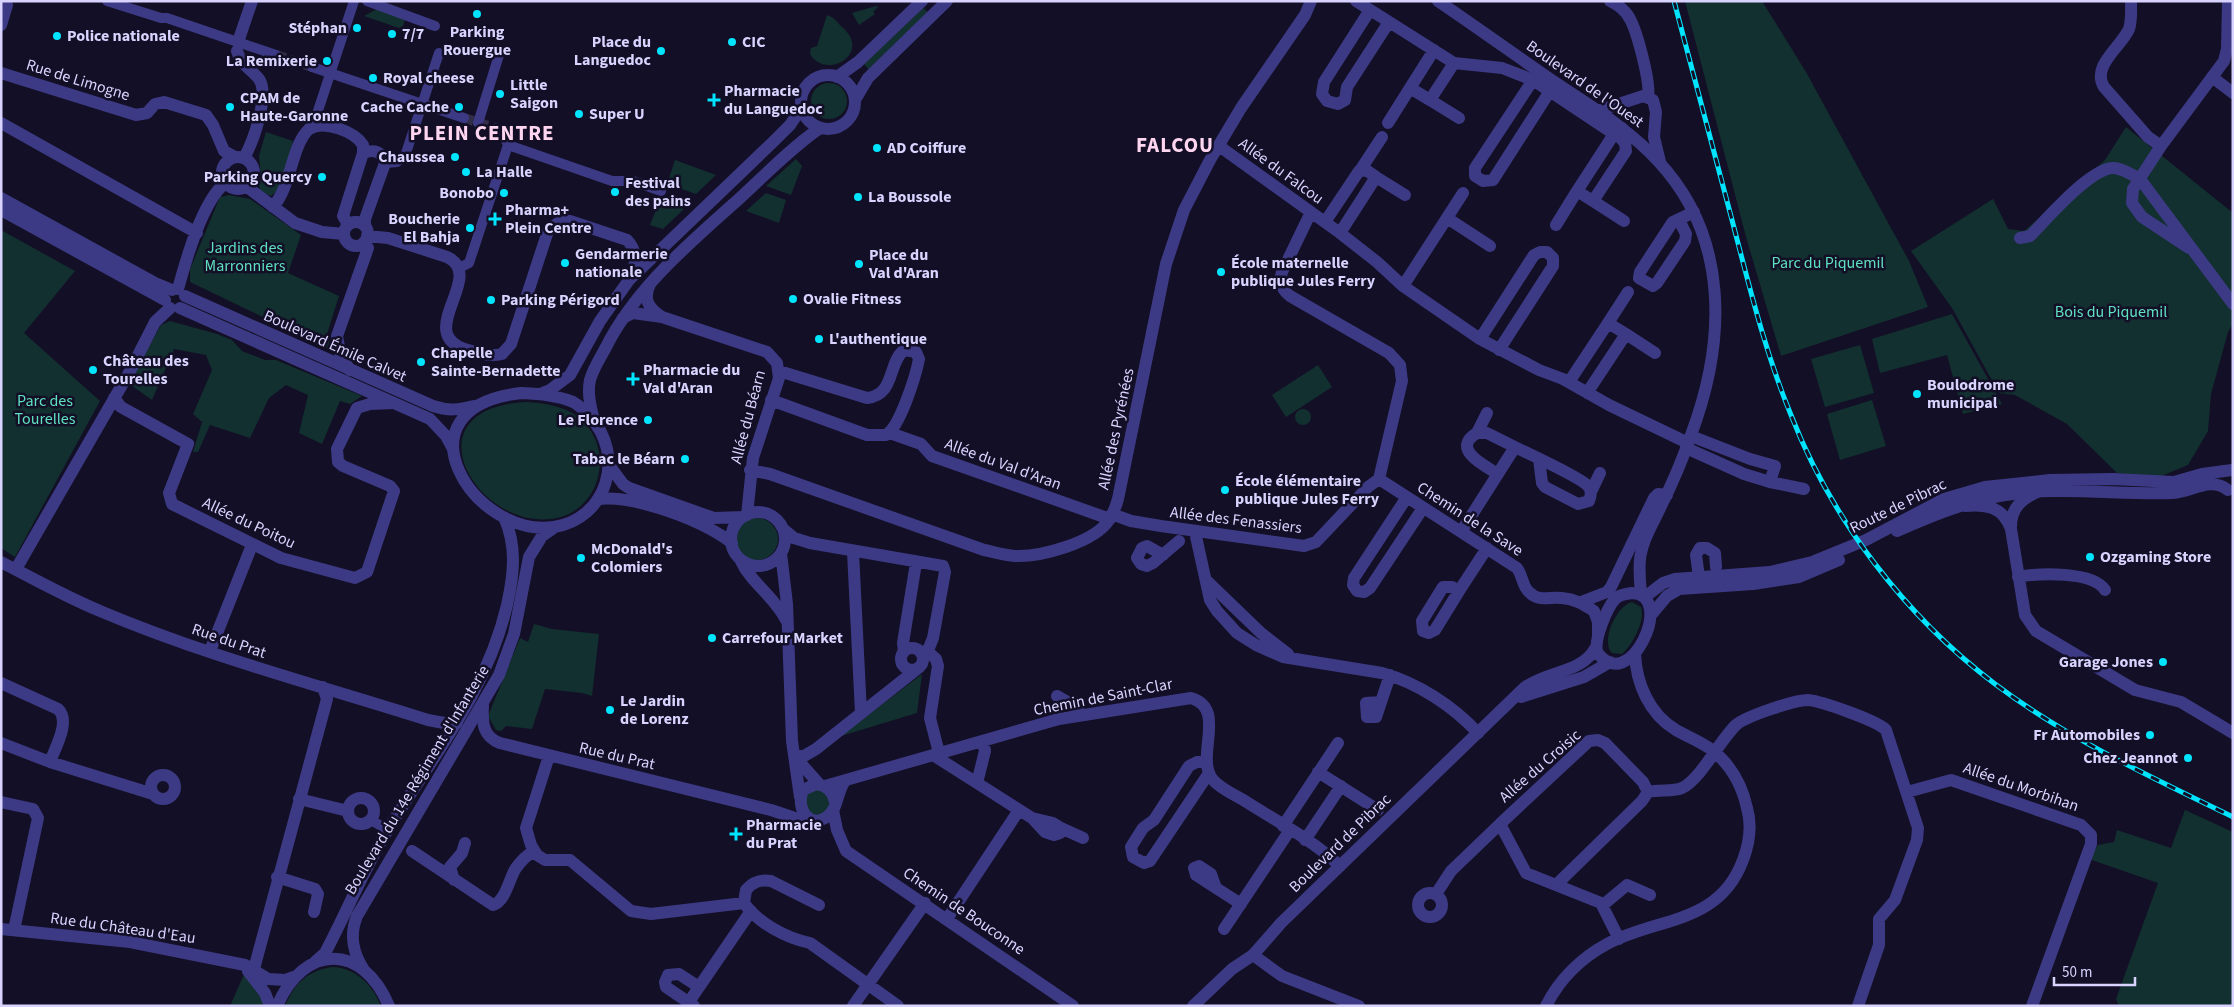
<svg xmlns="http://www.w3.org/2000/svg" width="2234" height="1007" viewBox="0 0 2234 1007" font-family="'Source Sans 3',sans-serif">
<rect width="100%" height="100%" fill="#130f26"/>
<!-- green -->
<path fill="#12302f" d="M1685,1H1762L1806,72L1909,261L1928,307L1781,356L1746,237Z
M876,6L878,7L873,12L875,14L859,25L852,13Z
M923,8L928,12L869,70L864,64Z
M377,9C387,13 398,13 405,19L403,26L399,28L364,16Z
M827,15C835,18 836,21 842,27C873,53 826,81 810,54L811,48L817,46Z
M811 101a18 18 0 1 1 36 0a18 18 0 1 1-36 0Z
M2126,127L2233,213V324L2228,332L2211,394L2208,431L2188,465L2159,477L2117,473L2067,424L2015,395L1999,393L1952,308L1911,251L1993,199L2008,229L2024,231L2105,160Z
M266,132L293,141L280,189L271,196L261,192L258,184L261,178L259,156Z
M796,159L802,166L791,195L766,186Z
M675,160L716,175L696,194L667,184Z
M766,193L786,200L779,223L746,211Z
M229,195L250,199L301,235L288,273L339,296L327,334L331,350L190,282V269L220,197Z
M660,200L684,209L663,229L650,225Z
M1,230L75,271L24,333L100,401L15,557L1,548Z
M1952,314L2002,404L1963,414L1947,355L1880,373L1872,339Z
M170,321L217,334L232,340L242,351L265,360H276L362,396L350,404L340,401L322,444L299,433L308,395L286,385L269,398L250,438L210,425L198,452H193L202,422L193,414L212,370L206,355L174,349L152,400L128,383L161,325Z
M1860,345L1874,393L1825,407L1811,359Z
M1318,365L1332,387L1286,417L1272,395Z
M1872,400L1886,446L1840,460L1827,414Z
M527,402C544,403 563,406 577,416C617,446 602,513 551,519C474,528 407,407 527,402Z
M1295 417a8 8 0 1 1 16 0a8 8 0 1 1-16 0Z
M736 539a21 21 0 1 1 42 0a21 21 0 1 1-42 0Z
M1632,602L1641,607C1646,620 1632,646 1622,654L1612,653C1600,641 1617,605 1632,602Z
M534,624L552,629L599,634L592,696L582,693L545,689L532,729L506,726L501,731L496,730L488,716L520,638L528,642Z
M922,674L917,713L841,736Z
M804 802a13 13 0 1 1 26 0a13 13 0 1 1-26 0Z
M2185,810L2233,832V1006H2119L2116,999L2158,883L2089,859L2098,845L2114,842L2117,830L2171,848Z
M332,967C356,968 372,984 381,1006H285C295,983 307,971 332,967Z
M245,972L251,977L265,1006H230Z"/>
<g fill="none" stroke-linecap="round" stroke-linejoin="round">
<!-- pedestrian-tunnel -->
<path stroke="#312d47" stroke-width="10" stroke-dasharray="10 5" stroke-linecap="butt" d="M276,55L312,67
M464,118L501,130"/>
<!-- pedestrian -->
<path stroke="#3d3a85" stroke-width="10" d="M107,1L161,18H167L276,55
M367,1L435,26
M312,67L464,118
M478,123L499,55
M313,126L354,1
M501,130L508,145L612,181H633L661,191
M385,163L397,162L405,156L439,53
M459,268L469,263L508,145
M371,820L388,830"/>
<!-- minor -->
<path stroke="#3d3a85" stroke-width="12" d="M1356,1L1454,63L1502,68L1533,80L1614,134H1617L1622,128
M1610,1C1618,5 1626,11 1630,19C1637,32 1651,83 1648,97
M2131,1C2131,10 2132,20 2129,29C2121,47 2091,66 2104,87L2148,137L2161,146
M1370,10L1324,82L1322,94L1327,101L1338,104L1345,100L1347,87L1389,22
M1,25L7,5
M238,42L252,1
M1434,50L1410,88L1430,100L1454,63
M237,51C241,65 251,69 259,79C270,95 253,142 244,158
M1,73L136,115L147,113L155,104L164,102L206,115L213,125L224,151L235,157
M2212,77L2233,93
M1533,80L1475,168V176L1483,181L1493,180L1550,91
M1430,100L1459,118
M1598,111L1643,96L1653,100L1656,112L1654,137L1660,162
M1,123L197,233
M1388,123L1410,88
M1614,134L1577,191L1593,201L1626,151L1625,143L1617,134
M1219,146L1340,233L1377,262L1403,286L1480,339L1539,370L1563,379L1609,405L1688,443
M222 173a16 16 0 1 1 32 0a16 16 0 1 1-32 0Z
M1361,169L1382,137
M1376,177L1405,195
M247,187L295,223L322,232L344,234
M1593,201L1624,221
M273,207C292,185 291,146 309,129C324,120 354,131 363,145V153
M1447,218L1490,246
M1679,220L1686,234L1685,241L1657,283L1653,286L1639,278L1640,272L1672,223L1673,222L1694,212
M1325,222L1359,171L1366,170L1376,177L1340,233
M344 234a12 12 0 1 1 24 0a12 12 0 1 1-24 0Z
M348,224L343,216L363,153C374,149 382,151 385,163L365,219V226
M1556,225L1577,191
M367,236L388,238L447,257C488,276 411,334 468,350C479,353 489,357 502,354L511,344L548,231L558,223L570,221L627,240C639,252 636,266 629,280
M2020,238L2030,236C2046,220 2091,167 2114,168C2124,169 2132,175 2140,179L2233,304
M2189,248L2142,217L2132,203L2133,189L2161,146L2224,61L2227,49L2228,1
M1403,286L1463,193
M178,289C186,260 202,202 225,183
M662,317L767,352L777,363L779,378L753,458L747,515
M623,318L633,313L662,317C648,308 643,299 650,284
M1608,323L1628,292
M1626,334L1655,353
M1480,339L1534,255L1540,252H1547L1553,258V266L1499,350
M350,370L341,357L337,336L368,248L364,242
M1569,382L1608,323L1626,334L1587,393
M114,398L121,407L188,444L169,493L172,504L281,558L355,578L367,572L394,491L390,486L343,466L338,462L337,449L357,408L370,404L394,403
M771,400L867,435H886C900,427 916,375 919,359L916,352L904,350C887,364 896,394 867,398L779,371
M890,433L921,444L932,456L1110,519
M1477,433L1487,413
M1686,448L1744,474L1770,482L1775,466L1750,459L1691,436
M609,465L623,484L629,488L705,515L714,518L743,517
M750,470L770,474L984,550C994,552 1004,555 1015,556C1040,557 1094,543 1109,520C1113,514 1116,506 1118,499L1166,264L1184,210L1210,160L1241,108L1305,15L1311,1
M1498,474C1485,466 1450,449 1477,433H1487L1515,447
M1379,479L1517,568C1523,576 1522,586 1529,592C1540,603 1549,596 1562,598C1575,599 1583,604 1594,611L1598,622V634
M1770,482L1804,489
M1591,492L1600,473
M1407,497L1354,578L1353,585L1357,591L1364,592L1370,588L1423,508
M598,499C635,495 702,520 732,543
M1965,506C1987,504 2003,507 2011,529L2025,615L2036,631L2135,690L2181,702L2233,733
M731 539a27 27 0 1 1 54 0a27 27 0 1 1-54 0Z
M1112,514L1131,521L1161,526L1304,546L1316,542L1368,487L1379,479L1402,381L1400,365L1389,353L1290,296C1282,290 1279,282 1282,272L1311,212
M2011,527C2011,507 2022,499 2039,491
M783,529L794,538L810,543L943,566L945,572L933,638L929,648L923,654
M1195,532L1210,600L1217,611L1237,633L1256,645L1283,657L1382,673C1418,683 1453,706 1478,733
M1461,532L1515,447C1529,454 1580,477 1588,486C1592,490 1591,496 1589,501L1578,504L1545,487L1542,483L1539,459
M853,552L861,713
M781,553L787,604L792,741L800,797
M1163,555L1147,546L1142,548L1137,558L1141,564L1147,566L1153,563L1179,541
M741,561C751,583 775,597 786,620
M1,562C34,579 66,597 100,611C206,656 318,685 428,720L444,723H457
M16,569L130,371L155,322L170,308
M1699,577L1696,555L1700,548H1707L1715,553L1716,567
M2018,577C2039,573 2093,571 2105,590
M1206,580L1261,633L1288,654
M1459,591L1435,630L1429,633L1423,631L1422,621L1443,587H1452L1459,591L1487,548
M1581,602L1607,592L1611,587L1654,498L1658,494L1667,495
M901 659a11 11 0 1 1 22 0a11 11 0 1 1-22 0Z
M210,651L252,545
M904,651L903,643L916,563
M927,651L936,659L938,666L930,718L939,753
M1,683L58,709C71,721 55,748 50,762
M1057,696L1078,708L1080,715
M1381,702L1366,703L1367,717H1376L1390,675
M483,706C482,723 483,737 500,743L771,810L798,819L807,817
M1,743L50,762L153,794
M933,755L977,783L985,751L983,741
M549,756L526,828L531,845L537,855L545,860H570L631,911L651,914L744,903
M795,756H804L816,749L917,669
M796,758L820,785
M1207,761L1197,762L1189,766L1154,820L1143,828L1131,847L1133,857L1144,863L1150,861L1209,773
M1318,772L1378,810
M151 787a12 12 0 1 1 24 0a12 12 0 1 1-24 0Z
M977,783L1032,818L1045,832L1054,835L1060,833L1061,828L1053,823L1032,818
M825,786L1059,719L1191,698C1228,709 1194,757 1213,780C1221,789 1235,795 1245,801C1276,821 1313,840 1340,866
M1907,792L1951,780L2081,825L2091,835V844L2032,1006
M348 811a13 13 0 1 1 26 0a13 13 0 1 1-26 0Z
M299,799L348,811
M1,802L33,809L38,818L14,930
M835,802C833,791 827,785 816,784L803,790C795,809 810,830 828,816C838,809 837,791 845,781
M833,810L837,830L846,851L1073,1006
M1283,826L1338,743
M1061,828L1083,838
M1305,840L1341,786
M412,851L493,905C506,901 509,878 516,868C521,861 527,855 534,851
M277,877L315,889L318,894L314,912
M454,880L450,867L462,853L465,843
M1556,885L1642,801L1648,792
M1216,888L1196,875L1194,868L1199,866L1211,874L1216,888L1241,904
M1418 905a12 12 0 1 1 24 0a12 12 0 1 1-24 0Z
M1436,894L1451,871L1500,824
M819,905L771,881C760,879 753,882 746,890L744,903C758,923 786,938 810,943L898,1006
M1603,905L1627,885L1650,895
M947,919L1019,810
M1,929L130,942L245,965L268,979L285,980L293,977
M1224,929L1290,830
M1619,939L1601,903L1526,873L1500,824L1589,741L1598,740L1605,743L1643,782L1648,792C1659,789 1673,792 1682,788C1700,780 1720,740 1736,725C1746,716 1795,700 1808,700C1821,701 1878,721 1886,730L1918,828L1917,840L1895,900L1879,919V945L1858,1006
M1253,955L1282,976L1359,1006
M254,969L327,699L323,687
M248,971L265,993L270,1006
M699,987L751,911
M689,1002L699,987L679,974L668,975L665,982L666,987L694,1006
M853,1006L925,903
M1546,1006C1559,980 1581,958 1607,944C1657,917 1719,925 1743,860C1749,844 1752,825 1747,808C1742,785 1731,765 1712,750C1701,742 1688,737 1676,730C1649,714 1636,683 1635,653"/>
<!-- tertiary -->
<path stroke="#3d3a85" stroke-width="12" d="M1438,1C1475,26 1511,52 1547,77C1585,103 1627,127 1658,161C1730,238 1726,342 1691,435C1683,458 1673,482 1662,504C1655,520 1644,536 1641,553C1638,566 1640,581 1641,594
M801 102a27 27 0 1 1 54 0a27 27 0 1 1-54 0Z
M837,77L858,62L922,1
M855,100L868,78L947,1
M1,198L155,283L172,290
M1,210L165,300
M185,296L433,406C448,411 459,410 474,406
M180,308L430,419L446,436L453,449
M521,393C538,394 557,395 573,402C579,405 585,411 590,417C626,455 607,519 554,527C474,539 391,408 521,393Z
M540,394L550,390L570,375L600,321L629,280L774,141L790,125L802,107
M594,421C591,408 587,394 590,380C593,369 600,358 605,349C636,287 690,243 740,198C766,174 791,148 820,128
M1897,531C1929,517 1960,504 1994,497C2053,485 2114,495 2173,493C2192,492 2210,476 2228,490
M1632,593C1677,594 1629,698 1597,652C1594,639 1607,607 1616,598C1621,594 1626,594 1632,593Z
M1645,597L1663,583L1675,579L1770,572L1812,562L1866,540L1944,499L1985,487L2050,480L2113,479L2174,482L2202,474L2232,470
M1652,614L1667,596L1679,589L1753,584L1799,577L1839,560
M1521,697L1584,677L1610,662
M315,962L325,953C347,912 364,868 389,828C434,754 487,691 507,605C514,574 517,546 504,517
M364,970C353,953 349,936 357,916L499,675L514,634L529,557L542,536L555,527
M277,1006C304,943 363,943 389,1006
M1193,1006L1232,969L1253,955L1281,923L1524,688C1548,670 1582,674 1596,647"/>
<!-- rail casing -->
<g stroke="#00e5ff" stroke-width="5">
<path id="rail" d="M1674,1C1693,74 1713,147 1732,220C1749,285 1765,352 1791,415C1832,520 1905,616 1995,684C2068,739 2151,777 2233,817"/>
</g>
<!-- rail -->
<use href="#rail" stroke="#130f26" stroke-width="3" stroke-dasharray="9" stroke-linecap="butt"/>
</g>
<!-- markers -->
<g fill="#00e5ff" stroke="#130f26" stroke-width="2">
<circle cx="477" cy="14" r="5"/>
<circle cx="357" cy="28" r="5"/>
<circle cx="392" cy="34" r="5"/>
<circle cx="57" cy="36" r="5"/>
<circle cx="732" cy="42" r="5"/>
<circle cx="661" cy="51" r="5"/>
<circle cx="327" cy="61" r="5"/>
<circle cx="373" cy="78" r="5"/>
<circle cx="500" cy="94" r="5"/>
<path d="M711.5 92.5h5v5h5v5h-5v5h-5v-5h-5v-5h5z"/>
<circle cx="230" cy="107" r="5"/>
<circle cx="459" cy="107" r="5"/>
<circle cx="579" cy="114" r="5"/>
<circle cx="877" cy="148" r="5"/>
<circle cx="455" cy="157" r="5"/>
<circle cx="466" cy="172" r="5"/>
<circle cx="322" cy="177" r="5"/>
<circle cx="615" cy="192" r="5"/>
<circle cx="504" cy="193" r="5"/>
<circle cx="858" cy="197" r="5"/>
<path d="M492.5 211.5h5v5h5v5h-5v5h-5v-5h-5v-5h5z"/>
<circle cx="470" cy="228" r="5"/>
<circle cx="565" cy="263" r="5"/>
<circle cx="859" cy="264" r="5"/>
<circle cx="1221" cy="272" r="5"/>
<circle cx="793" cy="299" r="5"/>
<circle cx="491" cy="300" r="5"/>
<circle cx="819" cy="339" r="5"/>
<circle cx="421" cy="362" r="5"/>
<circle cx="93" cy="370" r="5"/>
<path d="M630.5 371.5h5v5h5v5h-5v5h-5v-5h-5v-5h5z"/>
<circle cx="1917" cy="394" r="5"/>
<circle cx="648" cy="420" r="5"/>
<circle cx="685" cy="459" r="5"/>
<circle cx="1225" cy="490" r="5"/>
<circle cx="2090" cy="557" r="5"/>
<circle cx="581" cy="558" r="5"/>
<circle cx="712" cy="638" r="5"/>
<circle cx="2163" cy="662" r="5"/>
<circle cx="610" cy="710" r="5"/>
<circle cx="2150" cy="735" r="5"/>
<circle cx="2188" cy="758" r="5"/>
<path d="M733.5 826.5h5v5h5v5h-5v5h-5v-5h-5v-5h5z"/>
</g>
<g text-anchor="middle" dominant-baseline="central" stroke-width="5" stroke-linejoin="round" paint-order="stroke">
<!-- poi labels -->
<g font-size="16" font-weight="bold" fill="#d9d4ff" stroke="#130f26" text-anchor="start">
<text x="347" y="28" text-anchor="end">Stéphan</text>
<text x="477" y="32" text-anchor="middle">Parking<tspan x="477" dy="18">Rouergue</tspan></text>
<text x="402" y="34">7/7</text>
<text x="67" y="36">Police nationale</text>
<text x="651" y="42" text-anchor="end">Place du<tspan x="651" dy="18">Languedoc</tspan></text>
<text x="742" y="42">CIC</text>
<text x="317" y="61" text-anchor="end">La Remixerie</text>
<text x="383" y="78">Royal cheese</text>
<text x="510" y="85">Little<tspan x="510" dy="18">Saigon</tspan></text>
<text x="724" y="91">Pharmacie<tspan x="724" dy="18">du Languedoc</tspan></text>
<text x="240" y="98">CPAM de<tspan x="240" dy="18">Haute-Garonne</tspan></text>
<text x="449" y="107" text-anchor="end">Cache Cache</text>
<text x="589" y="114">Super U</text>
<text x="887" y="148">AD Coiffure</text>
<text x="445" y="157" text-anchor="end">Chaussea</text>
<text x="476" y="172">La Halle</text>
<text x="312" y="177" text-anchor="end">Parking Quercy</text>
<text x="625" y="183">Festival<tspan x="625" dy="18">des pains</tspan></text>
<text x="494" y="193" text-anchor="end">Bonobo</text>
<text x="868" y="197">La Boussole</text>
<text x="505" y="210">Pharma+<tspan x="505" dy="18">Plein Centre</tspan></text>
<text x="460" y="219" text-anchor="end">Boucherie<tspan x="460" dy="18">El Bahja</tspan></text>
<text x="575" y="254">Gendarmerie<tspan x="575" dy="18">nationale</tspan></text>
<text x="869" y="255">Place du<tspan x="869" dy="18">Val d'Aran</tspan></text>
<text x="1231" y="263">École maternelle<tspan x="1231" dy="18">publique Jules Ferry</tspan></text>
<text x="803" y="299">Ovalie Fitness</text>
<text x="501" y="300">Parking Périgord</text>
<text x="829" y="339">L'authentique</text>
<text x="431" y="353">Chapelle<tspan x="431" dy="18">Sainte-Bernadette</tspan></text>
<text x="103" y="361">Château des<tspan x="103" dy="18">Tourelles</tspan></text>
<text x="643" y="370">Pharmacie du<tspan x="643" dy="18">Val d'Aran</tspan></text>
<text x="1927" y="385">Boulodrome<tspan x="1927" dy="18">municipal</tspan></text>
<text x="638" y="420" text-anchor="end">Le Florence</text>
<text x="675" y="459" text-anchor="end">Tabac le Béarn</text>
<text x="1235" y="481">École élémentaire<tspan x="1235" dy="18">publique Jules Ferry</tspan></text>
<text x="591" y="549">McDonald's<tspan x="591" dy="18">Colomiers</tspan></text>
<text x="2100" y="557">Ozgaming Store</text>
<text x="722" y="638">Carrefour Market</text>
<text x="2153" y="662" text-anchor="end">Garage Jones</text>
<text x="620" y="701">Le Jardin<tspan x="620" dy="18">de Lorenz</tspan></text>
<text x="2140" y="735" text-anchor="end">Fr Automobiles</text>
<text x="2178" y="758" text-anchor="end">Chez Jeannot</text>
<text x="746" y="825">Pharmacie<tspan x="746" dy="18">du Prat</tspan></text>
</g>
<!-- street labels -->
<g font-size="16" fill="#d9d4ff" stroke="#130f26">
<text transform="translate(78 80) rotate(17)">Rue de Limogne</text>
<text transform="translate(1585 84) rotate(35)">Boulevard de l'Ouest</text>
<text transform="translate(1281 171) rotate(36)">Allée du Falcou</text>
<text transform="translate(335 346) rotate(24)">Boulevard Émile Calvet</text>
<text transform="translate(748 417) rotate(-75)">Allée du Béarn</text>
<text transform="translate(1116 429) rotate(-78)">Allée des Pyrénées</text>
<text transform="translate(1003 464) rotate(20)">Allée du Val d'Aran</text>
<text transform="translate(1898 506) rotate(-26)">Route de Pibrac</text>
<text transform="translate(1470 519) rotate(33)">Chemin de la Save</text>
<text transform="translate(1236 520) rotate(7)">Allée des Fenassiers</text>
<text transform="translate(249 523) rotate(25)">Allée du Poitou</text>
<text transform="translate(229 641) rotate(19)">Rue du Prat</text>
<text transform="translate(1103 697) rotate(-11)">Chemin de Saint-Clar</text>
<text transform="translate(617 756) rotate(13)">Rue du Prat</text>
<text transform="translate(1540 766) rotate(-41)">Allée du Croisic</text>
<text transform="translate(417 780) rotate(-59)">Boulevard du 14e Régiment d'Infanterie</text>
<text transform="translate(2021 787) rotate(19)">Allée du Morbihan</text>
<text transform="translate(1340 843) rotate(-44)">Boulevard de Pibrac</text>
<text transform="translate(964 911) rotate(34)">Chemin de Bouconne</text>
<text transform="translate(123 928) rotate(8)">Rue du Château d'Eau</text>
</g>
<!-- park labels -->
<g font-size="16" fill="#5fe0c0" stroke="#130f26">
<text x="245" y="248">Jardins des<tspan x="245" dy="18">Marronniers</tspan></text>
<text x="1828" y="263">Parc du Piquemil</text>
<text x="2111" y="312">Bois du Piquemil</text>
<text x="45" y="401">Parc des<tspan x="45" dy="18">Tourelles</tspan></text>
</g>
<!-- district labels -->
<g font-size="21" font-weight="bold" letter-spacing="1" fill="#ffd6f0" stroke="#130f26">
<text x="482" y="133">PLEIN CENTRE</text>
<text x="1175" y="145">FALCOU</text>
</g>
</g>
<!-- border -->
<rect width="2234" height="1007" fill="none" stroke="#d9d4ff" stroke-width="5"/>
<!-- scale -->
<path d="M2054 977v8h81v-8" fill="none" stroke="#d9d4ff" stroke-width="2.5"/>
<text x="2062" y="977" font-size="15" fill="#d9d4ff" stroke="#130f26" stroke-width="4" paint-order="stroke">50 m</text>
</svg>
